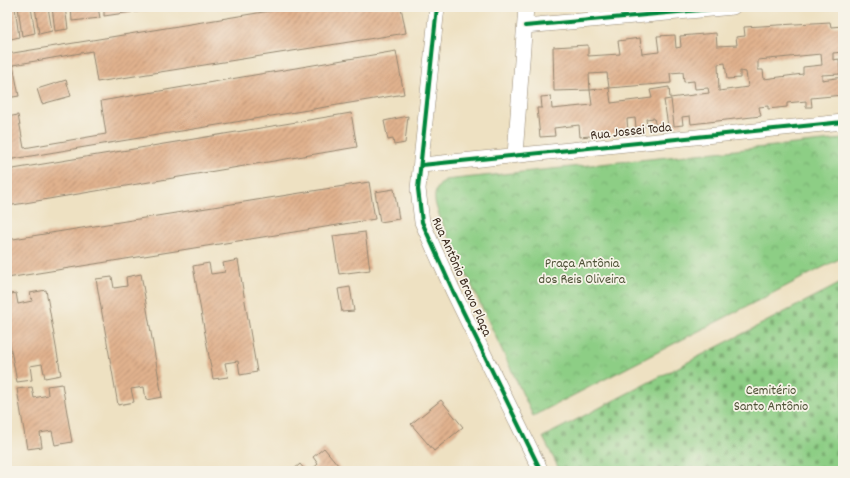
<svg xmlns="http://www.w3.org/2000/svg" width="850" height="478" viewBox="0 0 850 478" font-family="Dekko,sans-serif">
<defs>
<pattern id="cemetery-stones" width="16" height="16" patternUnits="userSpaceOnUse"><rect width="16" height="16" fill="#8dce85"/><path d="M2 7V4a2 2 0 0 1 4 0v3zM10 15v-3a2 2 0 0 1 4 0v3z" fill="#74a76c"/></pattern>
<pattern id="park-crowns" width="20" height="18" patternUnits="userSpaceOnUse"><rect width="20" height="18" fill="#8dce85"/><path d="M2 6a3 3 0 1 1 6 0M12 15a3 3 0 1 1 6 0" fill="none" stroke="#74a76c"/></pattern>
<pattern id="building-hatch" width="6" height="6" patternUnits="userSpaceOnUse"><rect width="6" height="6" fill="#e1b28e"/><path d="M-1 1l2-2M0 6l6-6M5 7l2-2" fill="none" stroke="#b89173"/></pattern>
</defs>
<rect width="100%" height="100%" fill="#f7f3e8"/>
<filter id="ink" filterUnits="userSpaceOnUse"><feTurbulence type="fractalNoise" baseFrequency=".025" numOctaves="2"/><feDisplacementMap in="SourceGraphic" scale="8" xChannelSelector="R" yChannelSelector="G"/><feConvolveMatrix kernelMatrix="1 2 1 2 8 2 1 2 1" color-interpolation-filters="sRGB"/></filter>
<filter id="wash" filterUnits="userSpaceOnUse"><feTurbulence type="fractalNoise" baseFrequency=".012" numOctaves="4" result="noise"/><feDisplacementMap in="SourceGraphic" scale="16" xChannelSelector="R" yChannelSelector="G"/><feGaussianBlur stdDeviation="0.9" result="paint"/><feColorMatrix in="noise" values="0 0 0 0 0 0 0 0 0 0 0 0 0 0 0 0 0 1.4 0 .05"/><feComposite in="paint" operator="in"/></filter>
<g filter="url(#wash)">
<rect width="100%" height="100%" fill="#eee1c2"/>
<!-- cemetery -->
<path fill="url(#cemetery-stones)" stroke="#647c52" d="M843,282V471H560L543,437Z"/>
<!-- park -->
<path fill="url(#park-crowns)" stroke="#647c52" d="M843,139V257L533,416L441,220C435,203 429,193 445,180Z"/>
<g id="blocks">
<!-- building -->
<path fill="url(#building-hatch)" fill-rule="evenodd" d="M7,7H15L19,37L7,40Z
M18,7H31L35,33L22,36Z
M35,7H48L52,31L39,34Z
M52,7H65L68,29L55,31Z
M71,7H98L100,18L72,21Z
M104,7H132V12L104,16Z
M135,7H163V9L135,12Z
M294,7H401L406,33L97,82L92,51L13,65L19,96L7,98V54Z
M830,22L831,27L843,26V52L833,53V60L839,59L840,74L822,75V80L843,77V95L811,98L812,107H806V101L787,103V107L768,109V106L759,107L761,116L691,124L690,116L682,117L683,125L674,126L671,99L664,100L668,126L656,128L654,118L646,119L647,126L636,128L635,118L627,119L628,132L580,137L579,125L554,128L555,136L540,137L537,108H542L541,97L551,96L552,109L592,105L590,90L609,88L607,73L589,74L590,90L554,91L553,47L588,45V56L620,54L618,41L640,38L642,54L659,52L657,36L675,35L676,48L681,47L680,36L716,33L717,46L737,45L736,37L745,36L744,27ZM821,54L822,65L803,67V74L764,79L763,70H758V60ZM725,63L727,79L740,78V71L746,72L748,87L719,91L718,64ZM683,72L684,82L694,81L695,89L708,88L709,93L670,98L669,87L650,90L652,98L611,103L609,88L671,83L670,73Z
M396,51L404,94L7,160V117L18,115L24,148L106,134L101,101Z
M66,80L71,96L42,104L37,89Z
M351,113L357,147L7,206V170Z
M408,116L405,143L394,145L393,139L388,140L384,121Z
M369,182L375,219L7,278V240Z
M394,189L399,219L380,222L375,192Z
M365,232L370,270L339,274L333,236Z
M238,260L257,372L240,375L238,361L225,363L228,377L213,379L193,266L209,263L211,274L225,272L223,263Z
M141,274L162,397L146,400L144,387L131,389L134,402L118,405L96,279L112,277L114,288L127,286L126,277Z
M350,287L354,311L342,312L338,289Z
M46,290L61,375L45,378L42,364L30,366L32,380L17,382L7,329V295L16,293L18,304L32,301L30,293Z
M62,384L72,442L55,445L52,431L40,433L42,447L27,449L17,389L32,387L34,398L48,395L47,386Z
M441,400L463,427L434,451L411,424Z
M324,448L343,471H310L318,464L313,457Z
M300,464L306,471H292Z"/>
</g>
</g>
<g filter="url(#ink)">
<use href="#blocks" fill-opacity="0" stroke="#948670" stroke-width="1"/>
<g fill="none" stroke-linecap="round" stroke-linejoin="round">
<!-- street casing -->
<g stroke="#948670" stroke-width="16">
<path id="street" d="M437,7L418,189L422,222L453,291L541,471
M525,26L733,7
M515,155L526,7
M422,165L843,122"/>
</g>
<!-- street -->
<use href="#street" stroke="#fff" stroke-width="15"/>
<!-- cycleway casing -->
<g stroke="#f7f3e8" stroke-width="6">
<path id="cycleway" d="M437,7L418,189L422,222L453,291L541,471
M525,26L733,7
M422,165L843,122"/>
</g>
<!-- cycleway -->
<use href="#cycleway" stroke="#00873e" stroke-width="4"/>
</g>
</g>
<g text-anchor="middle" dominant-baseline="central" stroke-width="3.5" stroke-linejoin="round" paint-order="stroke">
<!-- street labels -->
<g font-size="14" fill="#3b2a1e" stroke="#f7f3e8">
<text transform="translate(631 132) rotate(-6)">Rua Jossei Toda</text>
<text transform="translate(461 277) rotate(66)">Rua Antônio Bravo Plaça</text>
</g>
<!-- park labels -->
<g font-size="14" fill="#505338" stroke="#f7f3e8">
<text x="582" y="264">Praça Antônia<tspan x="582" dy="16">dos Reis Oliveira</tspan></text>
<text x="771" y="391">Cemitério<tspan x="771" dy="16">Santo Antônio</tspan></text>
</g>
</g>
<!-- margin -->
<rect width="850" height="478" fill="none" stroke="#f7f3e8" stroke-width="24"/>
</svg>
